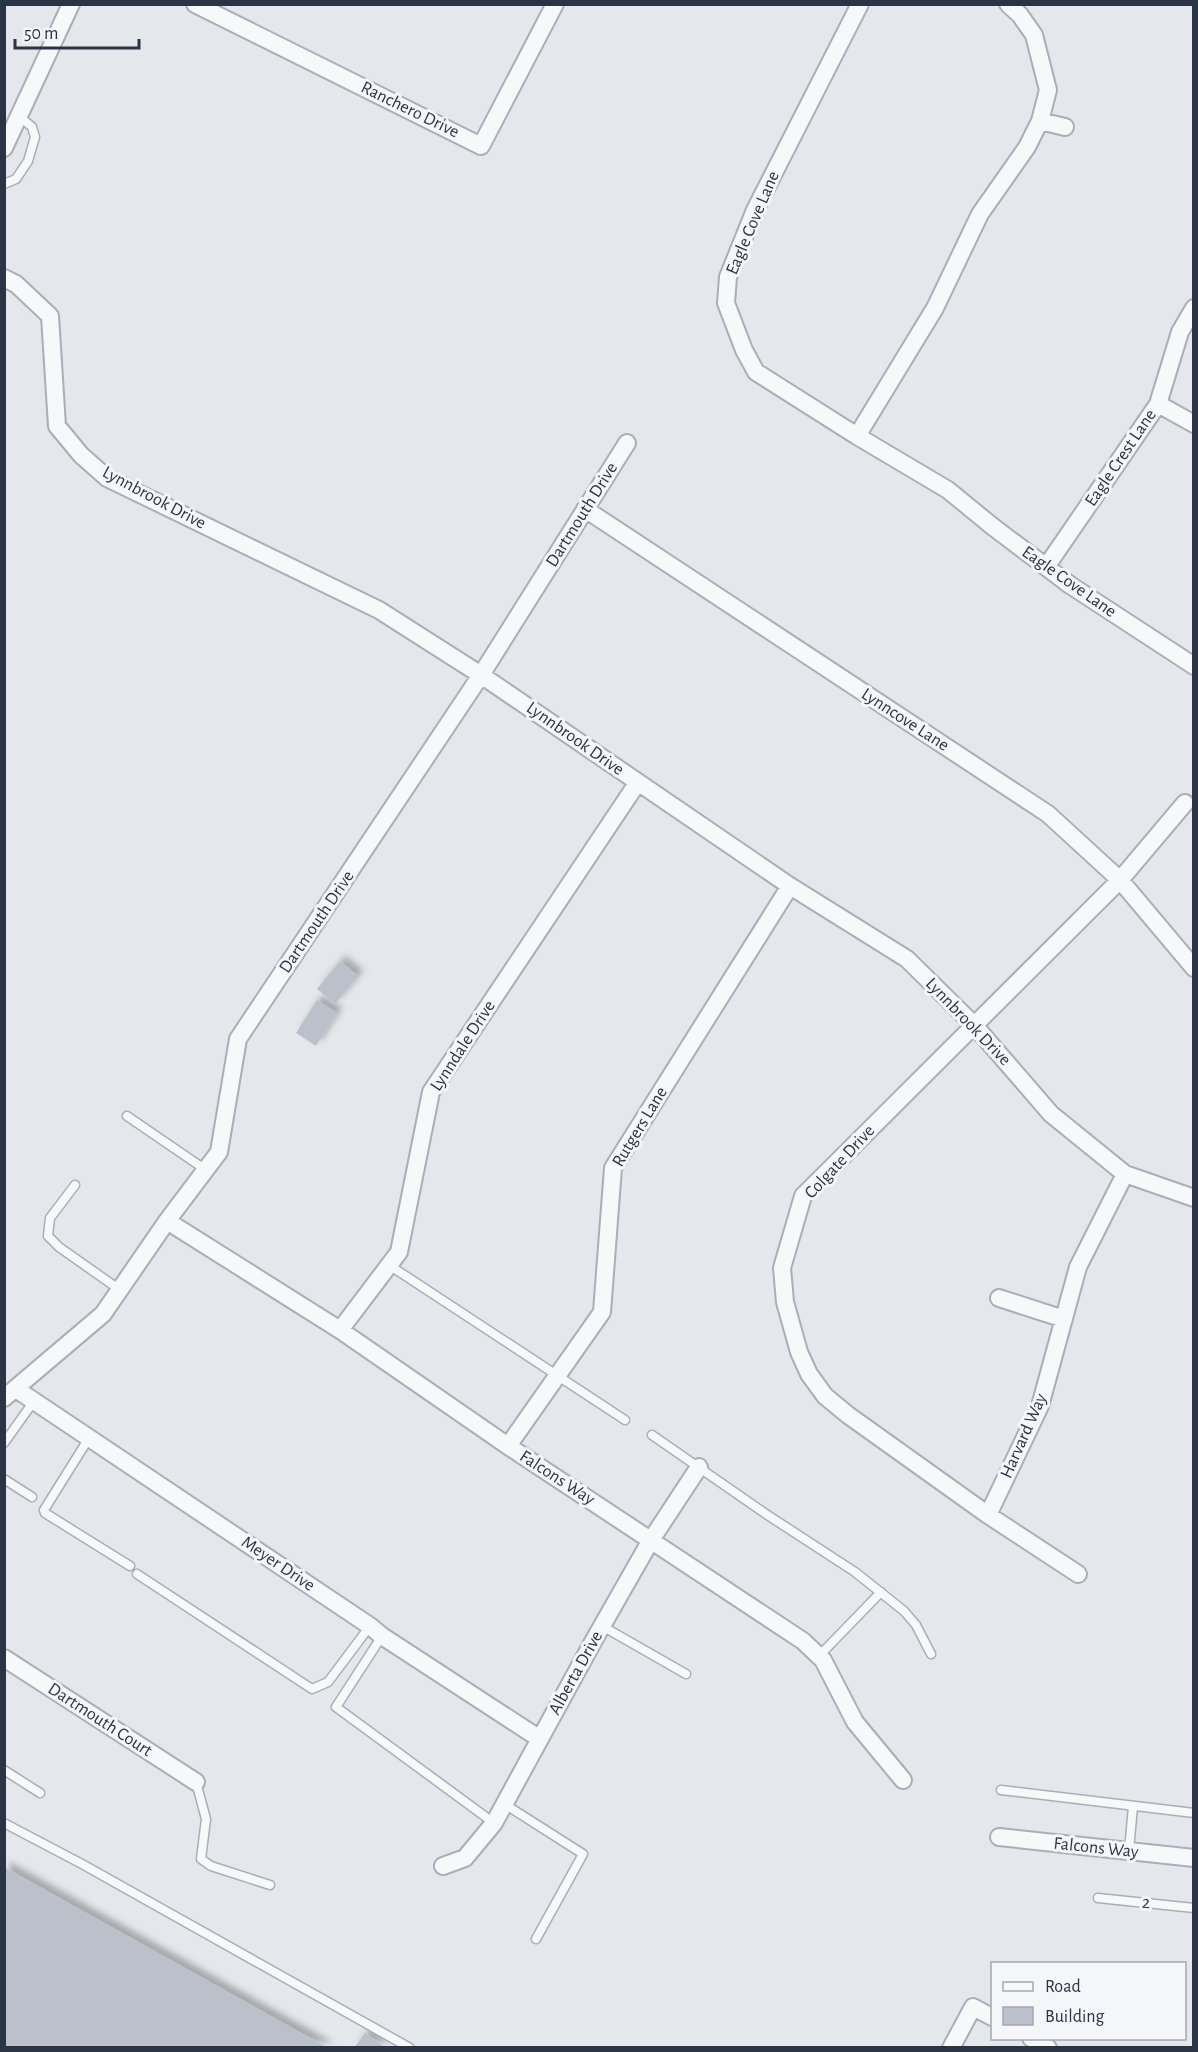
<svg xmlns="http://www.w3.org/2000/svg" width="1198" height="2052" viewBox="0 0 1198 2052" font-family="'Alegreya Sans',sans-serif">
<defs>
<filter id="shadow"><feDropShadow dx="5.5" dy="-5.5" stdDeviation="3" flood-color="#0004"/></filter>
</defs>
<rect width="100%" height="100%" fill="#e4e7ec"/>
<!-- building -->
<path fill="#bbc0ca" filter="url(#shadow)" d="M340,961L358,976L335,1004L317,989Z
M317,1000L337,1013L316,1046L296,1033Z
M4,1867L328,2048H4Z
M365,2033L386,2048H354Z"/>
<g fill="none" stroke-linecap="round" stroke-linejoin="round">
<!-- service casing -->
<g stroke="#a9aeb7" stroke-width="11">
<path id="service" d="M4,184L16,179L28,161L35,137L32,127L19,116
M127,1116L206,1170
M75,1185L50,1218L48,1236L59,1247L120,1290
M389,1265L625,1420
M652,1435L766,1514L855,1572L904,1611L916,1625L931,1654
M89,1438L44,1510L45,1513L130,1566
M4,1443L34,1401
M4,1479L32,1497
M137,1574L312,1689L328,1682L370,1626
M602,1626L686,1674
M382,1636L336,1707L494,1823
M819,1656L881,1592
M4,1770L40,1793
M196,1782L206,1819L201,1859L211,1866L270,1885
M1001,1790L1194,1813
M506,1805L583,1854L536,1939
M4,1823L82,1864L410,2048
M1129,1851L1133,1806
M1098,1898L1194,1908"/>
</g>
<!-- minor casing -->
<g stroke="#a9aeb7" stroke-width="20">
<path id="minor" d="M195,4L481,146L555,4
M860,4L755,210L728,277L726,303L744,350L756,372L857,436L948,490L992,526L1070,585L1194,666
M1040,121L1065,127
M4,148L71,4
M4,278L16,284L50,316L57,426L81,455L107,478L379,610L481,675L790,886L907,959L974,1025L1051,1114L1125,1174L1194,1198
M1158,404L1194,424
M857,436L935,308L980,214L1027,147L1040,121L1048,90L1034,35L1020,15L1008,4
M585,509L1048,814L1120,880L1194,968
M1046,567L1158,404L1180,332L1194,308
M167,1221L340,1330L508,1446L803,1641L823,1660L855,1722L903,1780
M999,1298L1064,1319
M340,1330L399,1252L431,1092L638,782
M16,1389L370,1626L382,1636L540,1739
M4,1398L103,1314L167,1221L219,1152L238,1039L481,675L627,443
M508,1446L602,1312L613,1168L790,886
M988,1515L1040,1406L1078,1267L1125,1174
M1078,1574L988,1515L848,1415L825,1396L809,1374L799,1352L785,1302L782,1268L803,1196L1120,880L1185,803
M4,1658L196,1782
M999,1837L1194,1858
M443,1866L465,1858L494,1823L594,1640L651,1540L699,1467
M1031,2038L1048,2048
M951,2048L973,2007L992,2017"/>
</g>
<!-- service -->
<use href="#service" stroke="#f7f8fa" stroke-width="8"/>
<!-- minor -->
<use href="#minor" stroke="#f7f8fa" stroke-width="16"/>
</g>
<g text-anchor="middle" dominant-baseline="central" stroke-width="6" stroke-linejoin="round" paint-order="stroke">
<!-- street labels -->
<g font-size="18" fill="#2b3445" stroke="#f4f6f9">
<text transform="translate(410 110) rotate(26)">Ranchero Drive</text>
<text transform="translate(753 223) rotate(-67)">Eagle Cove Lane</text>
<text transform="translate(1121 458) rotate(-56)">Eagle Crest Lane</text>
<text transform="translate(154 498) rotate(28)">Lynnbrook Drive</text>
<text transform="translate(582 515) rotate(-58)">Dartmouth Drive</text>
<text transform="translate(1069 582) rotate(35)">Eagle Cove Lane</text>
<text transform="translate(905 720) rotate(33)">Lynncove Lane</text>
<text transform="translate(575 739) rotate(35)">Lynnbrook Drive</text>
<text transform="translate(317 922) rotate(-56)">Dartmouth Drive</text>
<text transform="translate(968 1022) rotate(46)">Lynnbrook Drive</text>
<text transform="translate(463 1046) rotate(-57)">Lynndale Drive</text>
<text transform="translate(640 1127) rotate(-59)">Rutgers Lane</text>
<text transform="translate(840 1162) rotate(-47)">Colgate Drive</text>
<text transform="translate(1024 1436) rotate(-66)">Harvard Way</text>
<text transform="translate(557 1478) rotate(33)">Falcons Way</text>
<text transform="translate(278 1564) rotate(34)">Meyer Drive</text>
<text transform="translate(576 1673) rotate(-61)">Alberta Drive</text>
<text transform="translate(100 1720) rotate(33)">Dartmouth Court</text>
<text transform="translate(1096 1848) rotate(6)">Falcons Way</text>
<text transform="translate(1146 1903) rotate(6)">2</text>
</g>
</g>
<!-- border -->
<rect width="1198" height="2052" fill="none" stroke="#2b3445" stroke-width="12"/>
<!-- legend -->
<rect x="991" y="1962" width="195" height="78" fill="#f4f6f9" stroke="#a4a8b1" stroke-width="1.5"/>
<rect x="1003" y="1982" width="30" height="9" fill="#f7f8fa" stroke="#a4a8b1" stroke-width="1.5"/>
<text x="1045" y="1992" font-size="18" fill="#2b3445">Road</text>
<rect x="1003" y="2007" width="30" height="18" fill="#bbc0ca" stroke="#a4a8b1" stroke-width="1.5"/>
<text x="1045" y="2022" font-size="18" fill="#2b3445">Building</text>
<!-- scale -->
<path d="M15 39v9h124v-9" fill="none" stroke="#2b3445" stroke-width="3"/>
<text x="24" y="39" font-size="18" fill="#2b3445" stroke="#f4f6f9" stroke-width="4.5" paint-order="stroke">50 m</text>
</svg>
